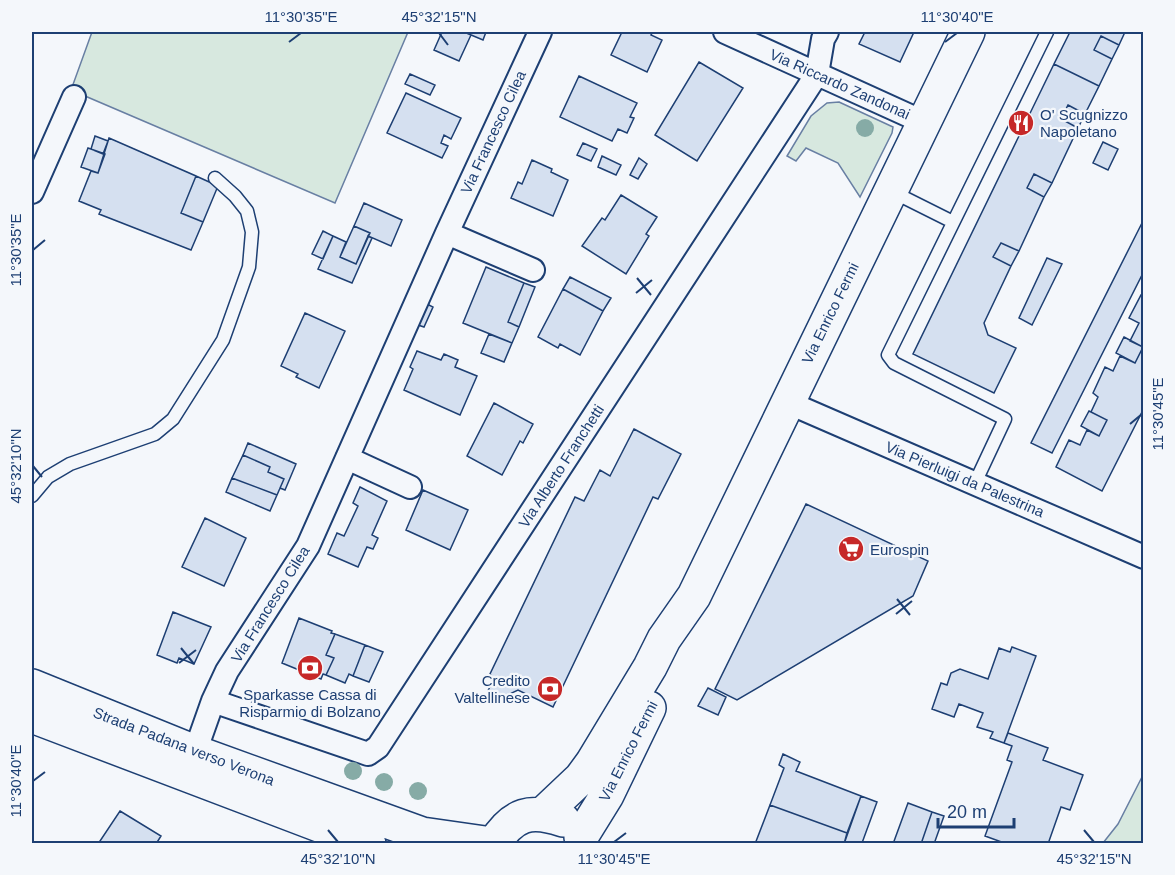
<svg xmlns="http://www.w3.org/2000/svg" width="1175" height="875" viewBox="0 0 1175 875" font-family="Helvetica,sans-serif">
<rect width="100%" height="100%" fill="#f4f7fb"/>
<!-- green -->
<path fill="#d7e8df" stroke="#687fa3" stroke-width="1.5" d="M92,32H408L335,203L71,90Z
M839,102L893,127L892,133L860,197L838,163L806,148L796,161L787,156L811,116L827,103Z
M1143,775V843H1103L1118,824Z"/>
<!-- building -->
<path fill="#d5e0f0" stroke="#1d3f73" stroke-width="1.5" d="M442,32H464L471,35L459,61L434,50Z
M464,32H486L483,40Z
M622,32H653L651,35L662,40L647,72L611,55Z
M865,32H914L900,62L859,44Z
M1070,32H1125L1119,45L1101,36L1094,50L1112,59L1099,86L1054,64Z
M1101,36L1119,45L1112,59L1094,50Z
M699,62L743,88L697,161L655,135Z
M1054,64L1099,86L1085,114L1068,105L1061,119L1078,128L1052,183L1034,174L1027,188L1044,197L1019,251L1001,243L993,257L1011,266L984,323L988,335L1016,348L994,393L913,354Z
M410,74L435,85L430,95L405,84Z
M579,76L637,103L630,117L634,118L627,133L618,129L612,141L560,117Z
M406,93L461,118L451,139L444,135L441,143L448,146L442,158L387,133Z
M1068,105L1085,114L1078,128L1061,119Z
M95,136L108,141L103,154L91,149Z
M109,138L196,176L181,213L203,222L191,250L99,214L101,210L79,201L91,171L98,173Z
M1103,142L1118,149L1108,170L1093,163Z
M583,143L597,149L591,161L577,155Z
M88,148L105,154L98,173L81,167Z
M602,156L621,165L616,175L598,167Z
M639,158L647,164L638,179L630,175Z
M532,160L552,169L551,172L568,180L553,216L511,198L518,182L522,184Z
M1034,174L1052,183L1044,197L1027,188Z
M196,176L218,186L203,222L181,213Z
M621,195L657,217L646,234L649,236L626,274L582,246L602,218L605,220Z
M364,203L402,220L391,246L368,236L370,233L354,226Z
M1144,219V271L1052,453L1031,443Z
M354,226L370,233L356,264L340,257Z
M323,231L333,236L323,259L312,254Z
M333,236L346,242L340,257L356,264L368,236L372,238L352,283L318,269Z
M1001,243L1019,251L1011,266L993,257Z
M1047,258L1062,264L1032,325L1019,318Z
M486,267L524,283L508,322L519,327L512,343L463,323Z
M570,277L611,298L603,311L563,289Z
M524,283L535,287L519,327L508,322Z
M563,289L603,311L580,355L560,344L558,348L538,337Z
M1141,295L1144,296V408L1102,491L1056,467L1069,440L1080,445L1087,430L1099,436L1107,420L1091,412L1098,397L1093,393L1105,367L1113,371L1120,356L1135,363L1143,347L1130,341L1139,323L1129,318Z
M427,304L433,307L424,327L418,325Z
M305,313L345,331L319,388L296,377L298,374L281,366Z
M489,334L512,343L504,362L481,353Z
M1124,337L1143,347L1135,363L1116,353Z
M417,351L441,360L444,354L458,360L455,367L477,376L460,415L404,390L413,369L410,367Z
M494,403L533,424L523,443L520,441L502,475L467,456Z
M1089,411L1107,420L1099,436L1081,426Z
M634,429L681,454L658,499L653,497L553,707L518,690L501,698L488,691L493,679L490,674L575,497L584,501L600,470L610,476Z
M248,443L296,464L285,490L280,488L284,479L268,472L270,467L243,455Z
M243,455L270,467L268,472L284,479L277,495L232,478Z
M232,478L277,495L270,511L226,492Z
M360,487L387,501L372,535L378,538L373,549L367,547L358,567L328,554L337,533L344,536L358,506L353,503Z
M423,490L468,510L450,550L406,530Z
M806,504L928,561L913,596L737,700L715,689Z
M205,518L246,538L224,586L182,567Z
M173,612L211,627L194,664L179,658L177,663L157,655Z
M299,618L332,631L331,633L335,634L326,655L334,658L326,675L323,674L321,679L282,663Z
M335,634L365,645L353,676L349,674L345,683L326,675L334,658L326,655Z
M365,645L383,652L369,682L353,676Z
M1012,647L1036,656L1004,743L990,738L993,732L977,727L983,713L959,704L954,717L932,709L941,683L947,685L951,673L960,669L988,679L999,648L1010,652Z
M708,688L726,697L718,715L698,706Z
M1008,733L1048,748L1043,760L1083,775L1070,810L1061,807L1048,844H1007L985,836L1012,762L1007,760L1012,746L1004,743Z
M783,754L800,762L796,771L861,796L847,833L770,805L784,768L779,765Z
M861,796L877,802L862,843L844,844Z
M908,803L932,812L921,844H893Z
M770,805L847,833L844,844H755Z
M120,811L161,836L156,844H98Z
M932,812L944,816L934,844H921Z"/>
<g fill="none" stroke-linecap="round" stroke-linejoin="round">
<!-- lane casing -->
<g stroke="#1d3f73" stroke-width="15">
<path id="lane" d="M891,191L953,222
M975,483L1005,419L894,363L888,355L1047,32
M32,496L48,477L70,464L155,434L173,419L223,340L249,267L252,232L247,211L235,196L215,178"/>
</g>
<!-- street casing -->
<g stroke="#1d3f73" stroke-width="26">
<path id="street" d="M725,32L923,122
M32,192L74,97
M447,233L533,270
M787,402L1144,557
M347,458L410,487
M213,701L368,754L378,747L817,74L823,39L827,32
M195,752L213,701L227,671L308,546L447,233L540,32"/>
</g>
<!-- secondary casing -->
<g stroke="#1d3f73" stroke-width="36">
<path id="secondary" d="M32,686L195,752L422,834L492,844
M32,716L369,844
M544,813L581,778L592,763L650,667L664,639L694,596L968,32
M581,837L607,795L649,708
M494,844C513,813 531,809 563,820"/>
</g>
<!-- lane -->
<use href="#lane" stroke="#f4f7fb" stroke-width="12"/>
<!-- street -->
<use href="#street" stroke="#f4f7fb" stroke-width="22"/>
<!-- secondary -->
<use href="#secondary" stroke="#f4f7fb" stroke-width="33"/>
</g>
<!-- trees -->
<g fill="#86aba6">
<circle cx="865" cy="128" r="9"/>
<circle cx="353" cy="771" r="9"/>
<circle cx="384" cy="782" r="9"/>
<circle cx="418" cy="791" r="9"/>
</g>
<!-- ticks -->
<path fill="none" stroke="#1d3f73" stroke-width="2" d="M439,33L448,45M289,42L301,33M945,42L957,33M33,250L45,240M637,278L651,295M636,293L652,280M1130,424L1142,414M33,466L42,477M897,599L910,615M896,614L912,601M181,648L194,664M179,663L196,650M33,781L45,772M328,830L338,842M1084,830L1094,842M614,842L626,833"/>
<!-- icons -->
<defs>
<g id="restaurant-disc" transform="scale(1.35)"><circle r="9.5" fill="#c62828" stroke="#f4f7fb"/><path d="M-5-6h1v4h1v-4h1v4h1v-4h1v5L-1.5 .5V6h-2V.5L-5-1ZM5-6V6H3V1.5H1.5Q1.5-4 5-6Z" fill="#fff"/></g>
<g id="supermarket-disc" transform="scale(1.35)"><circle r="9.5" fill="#c62828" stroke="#f4f7fb"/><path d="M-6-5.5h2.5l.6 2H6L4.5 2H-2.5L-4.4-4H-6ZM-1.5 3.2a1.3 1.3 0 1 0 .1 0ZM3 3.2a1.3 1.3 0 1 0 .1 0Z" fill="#fff"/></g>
<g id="bank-disc" transform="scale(1.35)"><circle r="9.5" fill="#c62828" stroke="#f4f7fb"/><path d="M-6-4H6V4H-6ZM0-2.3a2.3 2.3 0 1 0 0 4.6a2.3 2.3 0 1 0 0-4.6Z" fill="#fff"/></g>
</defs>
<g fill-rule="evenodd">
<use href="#restaurant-disc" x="1021" y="123"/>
<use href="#supermarket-disc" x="851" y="549"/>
<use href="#bank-disc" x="310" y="668"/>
<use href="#bank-disc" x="550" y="689"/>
</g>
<g text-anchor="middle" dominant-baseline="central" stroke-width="4.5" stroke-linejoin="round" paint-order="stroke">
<!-- street labels -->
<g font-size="15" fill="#1d3f73" stroke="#f4f7fb">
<text transform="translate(840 84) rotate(24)">Via Riccardo Zandonai</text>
<text transform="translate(493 132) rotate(-65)">Via Francesco Cilea</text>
<text transform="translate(830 313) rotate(-64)">Via Enrico Fermi</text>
<text transform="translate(561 466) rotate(-57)">Via Alberto Franchetti</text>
<text transform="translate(965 479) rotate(23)">Via Pierluigi da Palestrina</text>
<text transform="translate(270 604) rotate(-58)">Via Francesco Cilea</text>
<text transform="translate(184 746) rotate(21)">Strada Padana verso Verona</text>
<text transform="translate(628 751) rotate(-63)">Via Enrico Fermi</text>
</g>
<!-- poi labels -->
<g font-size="15" fill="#1d3f73" stroke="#f4f7fb" text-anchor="start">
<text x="1040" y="114">O' Scugnizzo<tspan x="1040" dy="17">Napoletano</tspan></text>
<text x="870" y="549">Eurospin</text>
<text x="530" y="680" text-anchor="end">Credito<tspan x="530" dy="17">Valtellinese</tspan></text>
<text x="310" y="694" text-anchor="middle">Sparkasse Cassa di<tspan x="310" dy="17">Risparmio di Bolzano</tspan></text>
</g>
</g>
<!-- border -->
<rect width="1175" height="875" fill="none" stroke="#f4f7fb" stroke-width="66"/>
<!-- scale -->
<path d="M938 818v9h76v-9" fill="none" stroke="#1d3f73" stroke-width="3"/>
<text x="947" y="818" font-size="18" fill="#1d3f73" stroke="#f4f7fb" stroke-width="4.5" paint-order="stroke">20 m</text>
<rect x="33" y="33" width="1109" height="809" fill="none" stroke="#1d3f73" stroke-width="2"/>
<g font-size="15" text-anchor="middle" fill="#1d3f73">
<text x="301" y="22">11°30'35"E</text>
<text x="439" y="22">45°32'15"N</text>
<text x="957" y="22">11°30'40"E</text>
<text transform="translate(16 250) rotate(-90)" y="5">11°30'35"E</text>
<text transform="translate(1158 414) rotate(-90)" y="5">11°30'45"E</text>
<text transform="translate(16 466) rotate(-90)" y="5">45°32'10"N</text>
<text transform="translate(16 781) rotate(-90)" y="5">11°30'40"E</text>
<text x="338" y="864">45°32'10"N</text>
<text x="614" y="864">11°30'45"E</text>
<text x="1094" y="864">45°32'15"N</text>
</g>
</svg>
